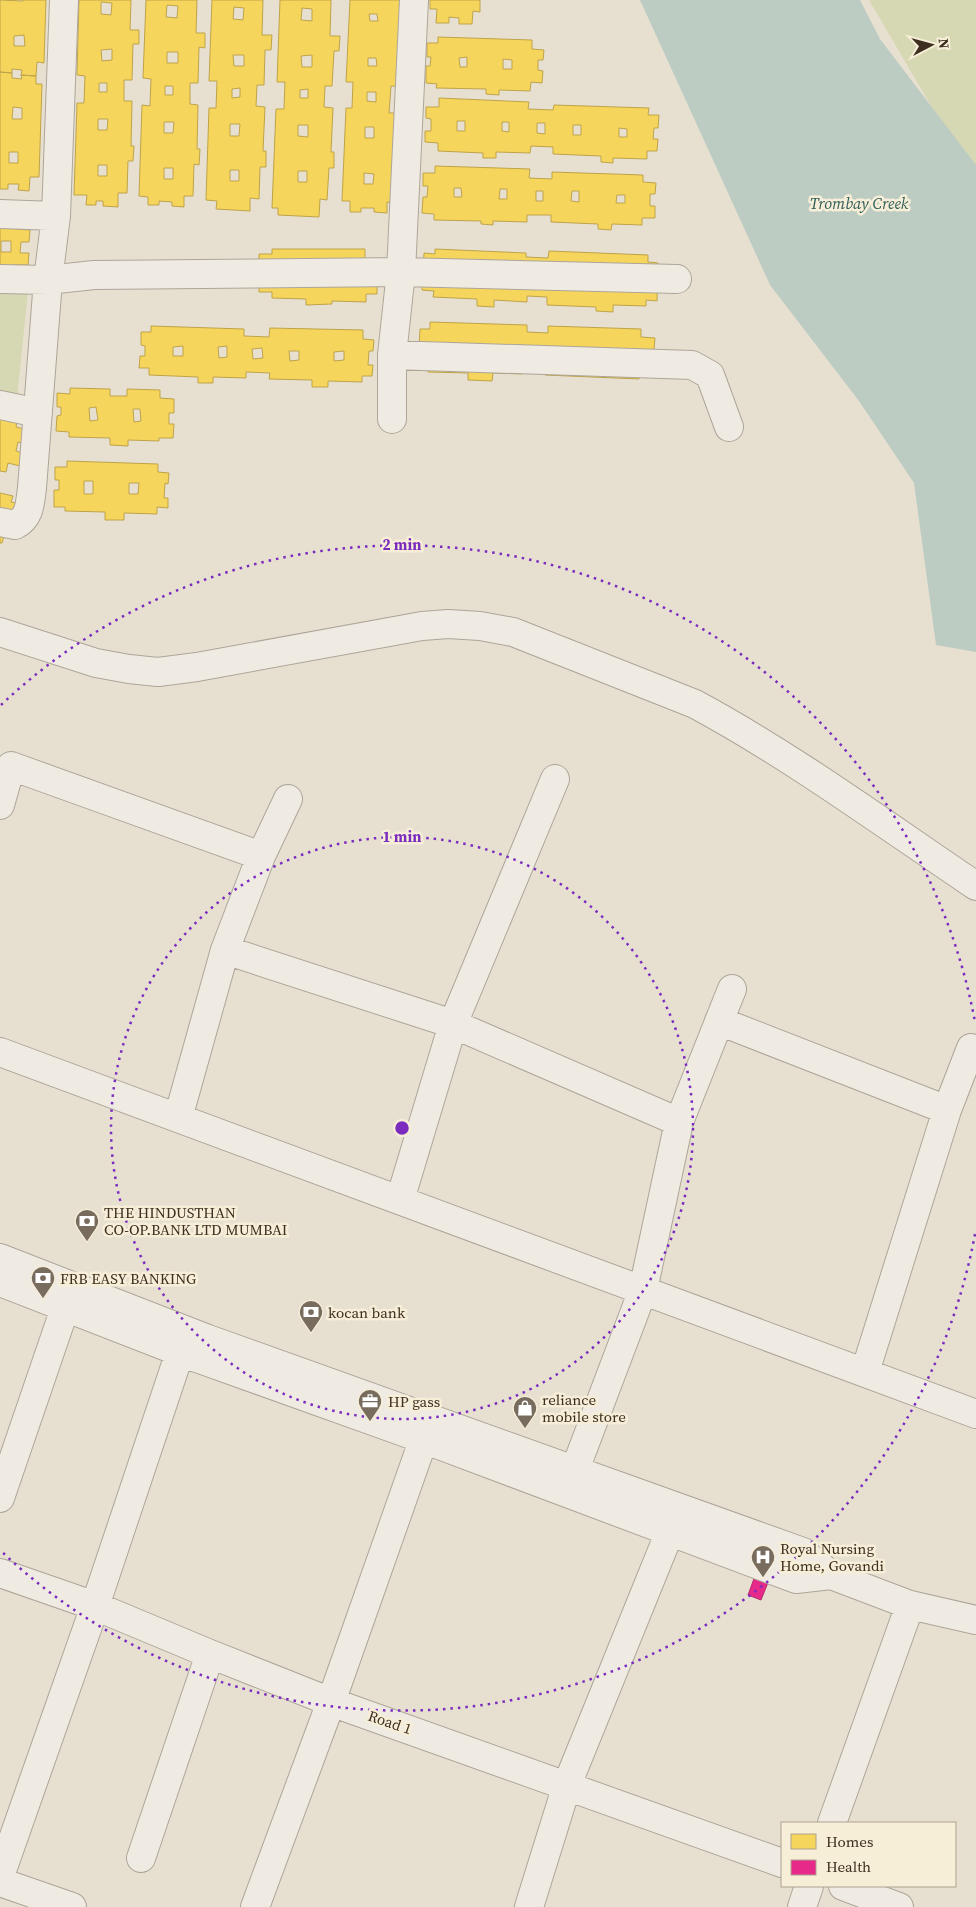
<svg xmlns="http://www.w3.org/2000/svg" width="976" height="1907" viewBox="0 0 976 1907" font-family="'Source Serif 4',serif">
<rect width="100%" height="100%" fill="#e7e0d1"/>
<!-- green -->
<path fill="#d6d7b3" d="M869,0H976V177L957,150Z
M0,291L28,292L17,398L0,395Z"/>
<!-- water -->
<path fill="#bcccc2" d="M640,0H860L880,39L976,165V652L936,645L914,483L859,401L770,285Z"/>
<!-- homes -->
<path fill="#f6d55c" stroke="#bea34a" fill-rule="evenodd" d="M0,0L23,1V0H46L44,63L37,62L36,76L21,75L22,70L12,69V73L0,72ZM24,35L25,46H14V36Z
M79,0H131L130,30H139V44H133L132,80H124V101H132L131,146H134L133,161H128L127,193H118V207L103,206V201H96V205H86L87,195H74L77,103H84L85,76L77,75ZM101,2L112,3L111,15L101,14ZM112,49V60L102,61L101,50ZM99,83H107V92H99ZM98,119H108L107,130H98ZM98,165H107V176H98Z
M146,0H197L196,33H205V48L199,47L198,83H190V104L198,105L197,149H200L199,165L194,164L193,196H184V207L172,206V202L159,201V205H148V197L139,196L142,105L150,106L151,79L143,78ZM167,5L178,6L177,18L166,17ZM167,52H178V63H167ZM165,86H173V95H165ZM164,122H174L173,133H164ZM164,168H173V179H164Z
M212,0H263L262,35H272L271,50H265L264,85H257L256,106L265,107L263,151H266V167H260L259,199L250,198V211L216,209L217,201L206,200L209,108H216L217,81H209ZM234,7L244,8L243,20L233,19ZM233,55H244V66H234ZM240,88V97L232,98V89ZM230,124H240L239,136H230ZM230,170H239V181H230Z
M280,0H331L330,36H340L339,51H334L332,86H325L324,107L333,108L331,152H334V168H329L327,200L320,199L319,217L278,215V208H272L276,109H284L285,82H277ZM302,8L312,9V21L301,20ZM312,55V67H302L301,56ZM308,89V98H300V90ZM298,125H308V137L298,136ZM298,171H307V182H298Z
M350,0H400L398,86H391L389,113H397L394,203L387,202V213L374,212V208H361V212H350V201H342L346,108H352L353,82H346ZM369,14H377L378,21H370ZM368,58H376L377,66H368ZM367,92H376V102L367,101ZM365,127H374V138H365ZM364,173L374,174L373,184H364Z
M430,0H480V12L473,11L472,24H459V18L449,17V23H436L437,9H430Z
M438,37L532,40V49L544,50L543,60H538V70L543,71L542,83L531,82L530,91L499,90V95L486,94V89L436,88L437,84L426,83V66H430L431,57H427V43H438ZM467,57V67H460L459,58ZM503,59L512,60V69H503Z
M0,72L12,73V78L22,79L21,75L36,76V84H42L39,177H30L29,191L18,190L19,184H8V189H0ZM13,107L22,108V119H12ZM9,152H18V163H9Z
M439,98L529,102L528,109L553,110L554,105L649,108L648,115H659L658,128H654L653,139H658L657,151H647V159L613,158V163L601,162V156L553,154V147L531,146L530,153L496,152V158H483V153L438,151V143L425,142V131H431V119L426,118V107H439ZM457,121H465V131H457ZM502,122H509V132L502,131ZM537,123H545V134L537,133ZM573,125H581V135H573ZM619,128L627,129V137H619Z
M435,166L530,169L529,178L552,179V172L643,175V182L656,183L655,194H650V206H655V218H642V225L612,224L611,230L598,229V224L551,222V215H527V222L493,221V225L481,224V221L434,220V214L422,213L423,197H427L428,186H423V173H435ZM454,188H461L462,197H454ZM500,189H507V199H499ZM536,191H543V201H536ZM572,191H579V202L571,201ZM617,195H625V203H616Z
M0,222L15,223V229L30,230L29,242H21L20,253H29L28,265H14L13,272H0ZM1,241H11V252H1Z
M272,249H365V259H377V294H366V302L332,301V304L306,305V299L272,298V292H259V254H272Z
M435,249L526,253V257L548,258L549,251L648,255V262L658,263L657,301L646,300V306L613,305V312L596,311V307L547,305V297L527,296V302L494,300V307L477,306V299L433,297L434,291L422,290L424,253L435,254Z
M430,322L527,325V332L548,333V326L641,329V337L655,338L654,350L651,349V360L640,372L639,379L545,375V370L522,369V374L493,373L492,381L468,380V373L428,372V370H418L420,329H430ZM567,347H575V357ZM616,349H622V357H615Z
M151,326L244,329V336L269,337L270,328L363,330V339L374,340L373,351H369L368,365H373L372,376H362V382L328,381V387H312V380L269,379L270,373L246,372V378L213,377V383H198V377L149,375V368H139L140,356H145V346L141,345V332H151ZM183,346V356H173V347ZM227,346V357L219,358L218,347ZM262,348L263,358L253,359L252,349ZM289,351H299V360L290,361ZM344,351V360L334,361V352Z
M70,388L110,389V396H127V389L160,390V398L174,399V413H169V424H174L173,438H159V441L128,440V446L110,445V438L69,437V432L56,431L57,416L61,415V407H57V393L70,394ZM96,407L98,420L90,421L89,408ZM133,409H140L141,421L134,422Z
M0,417L17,421L16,427L28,430L25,444L18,442L16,451L23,453L20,466L8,463L6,472L0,471Z
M67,461L158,464V472L169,473L168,484L165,483L164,498H168V508L157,507V514L124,513V520H105V512L65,511V507H54V490H59V480H55V467H67ZM84,481H93V494H84ZM129,483H139L138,494H129Z
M0,493L13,496L11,502L21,504L4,536L2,543H0Z"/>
<!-- health -->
<path fill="#e7298a" stroke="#b42a6a" d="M759,1565L773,1570L761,1600L748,1595Z"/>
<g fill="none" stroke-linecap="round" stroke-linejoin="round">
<!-- minor casing -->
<g stroke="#ada599" stroke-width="30">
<path id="minor" d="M0,214L56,216
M0,279L48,280L94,275L401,272L677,279
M392,355L692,365L710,375L729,427
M0,405L38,413
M392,419V355L401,272L414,0
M0,522L15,525C30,518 30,503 32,488L48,280L56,216L64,0
M0,632L96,663L129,669L158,672L197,667L422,626L448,624L480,626L513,632L695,704C793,757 884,824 976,886
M0,805L11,766L261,856
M225,950L453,1024L679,1122
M719,1021L947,1110
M0,1052L976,1414
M178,1118L225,950L261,856L288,799
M400,1200L453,1024L555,779
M0,1258L208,1339L803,1552L831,1575L910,1605L976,1620
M0,1282L180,1352L423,1439L796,1579L831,1575
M865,1372L947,1110L971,1048
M568,1488L643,1290L679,1122L732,989
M0,1498L65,1308
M0,1573L95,1606L210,1654L331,1702L782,1863
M832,1823L910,1605
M141,1858L210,1654
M0,1876L95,1606L180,1352
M0,1882L72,1907
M843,1886L899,1907
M255,1907L331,1702L430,1421
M529,1907L567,1785L677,1514
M802,1907L809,1886"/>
</g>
<!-- minor -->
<use href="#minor" stroke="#efebe3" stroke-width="28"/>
</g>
<!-- distance rings -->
<g fill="none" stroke="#7b2cbf" stroke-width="2.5" stroke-dasharray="2.5 5">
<circle cx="402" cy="1128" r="291"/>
<path d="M975 1234A583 583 0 0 1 1 1551M1 705A583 583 0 0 1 975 1022"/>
</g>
<!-- icons -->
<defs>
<g id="bank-pin" transform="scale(1.25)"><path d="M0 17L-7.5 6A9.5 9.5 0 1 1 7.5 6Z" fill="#786c5e" stroke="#f7eed8"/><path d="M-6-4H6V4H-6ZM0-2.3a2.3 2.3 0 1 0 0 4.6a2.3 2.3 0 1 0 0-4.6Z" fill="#fff"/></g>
<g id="office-pin" transform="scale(1.25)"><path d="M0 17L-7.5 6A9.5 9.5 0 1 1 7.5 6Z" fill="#786c5e" stroke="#f7eed8"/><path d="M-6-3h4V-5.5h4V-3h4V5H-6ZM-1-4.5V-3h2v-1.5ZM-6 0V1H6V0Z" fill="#fff"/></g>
<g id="shop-pin" transform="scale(1.25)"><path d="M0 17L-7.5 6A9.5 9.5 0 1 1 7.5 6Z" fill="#786c5e" stroke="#f7eed8"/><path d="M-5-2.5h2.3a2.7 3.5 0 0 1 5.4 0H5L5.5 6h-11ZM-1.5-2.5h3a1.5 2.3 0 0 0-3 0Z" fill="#fff"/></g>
<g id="hospital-pin" transform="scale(1.25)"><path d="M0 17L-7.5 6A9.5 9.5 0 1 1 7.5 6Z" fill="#786c5e" stroke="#f7eed8"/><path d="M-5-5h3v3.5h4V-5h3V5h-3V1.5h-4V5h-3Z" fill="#fff"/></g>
</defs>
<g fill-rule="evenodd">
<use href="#bank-pin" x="87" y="1221"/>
<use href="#bank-pin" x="43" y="1278"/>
<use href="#bank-pin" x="311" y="1312"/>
<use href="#office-pin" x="370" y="1401"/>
<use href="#shop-pin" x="525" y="1408"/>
<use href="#hospital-pin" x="763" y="1557"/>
</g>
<g text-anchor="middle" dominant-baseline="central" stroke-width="5" stroke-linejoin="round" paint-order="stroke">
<!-- poi labels -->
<g font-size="15" fill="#3d2e20" stroke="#f7eed8" text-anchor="start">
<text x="104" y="1212">THE HINDUSTHAN<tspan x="104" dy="17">CO-OP.BANK LTD MUMBAI</tspan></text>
<text x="60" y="1278">FRB EASY BANKING</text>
<text x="328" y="1312">kocan bank</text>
<text x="542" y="1399">reliance<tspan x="542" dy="17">mobile store</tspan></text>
<text x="388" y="1401">HP gass</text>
<text x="780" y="1548">Royal Nursing<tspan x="780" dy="17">Home, Govandi</tspan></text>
</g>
<!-- street labels -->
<g font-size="15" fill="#3d2e20" stroke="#f7eed8">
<text transform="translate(390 1722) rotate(19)">Road 1</text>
</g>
<!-- water labels -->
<g font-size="16" font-style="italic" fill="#2f5d5a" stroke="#f7eed8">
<text x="859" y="203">Trombay Creek</text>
</g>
</g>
<circle cx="402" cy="1128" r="8" fill="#7b2cbf" stroke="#f7eed8" stroke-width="2.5"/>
<g font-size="15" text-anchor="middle" font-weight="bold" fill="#7b2cbf" stroke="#f7eed8" stroke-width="5" stroke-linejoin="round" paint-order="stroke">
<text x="402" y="550">2 min</text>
<text x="402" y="842">1 min</text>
</g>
<!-- legend -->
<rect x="781" y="1822" width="175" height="65" fill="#f7eed8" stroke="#ada18e"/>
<rect x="791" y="1834" width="25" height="15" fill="#f6d55c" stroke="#ada18e"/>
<text x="826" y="1847" font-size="15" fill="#3d2e20">Homes</text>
<rect x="791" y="1860" width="25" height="15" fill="#e7298a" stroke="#ada18e"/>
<text x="826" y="1872" font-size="15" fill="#3d2e20">Health</text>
<!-- north arrow -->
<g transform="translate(931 45) rotate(84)" stroke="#f7eed8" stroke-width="4" paint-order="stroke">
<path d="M0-4L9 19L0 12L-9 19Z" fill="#3d2e20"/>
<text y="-8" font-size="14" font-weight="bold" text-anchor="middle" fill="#3d2e20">N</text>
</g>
</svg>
